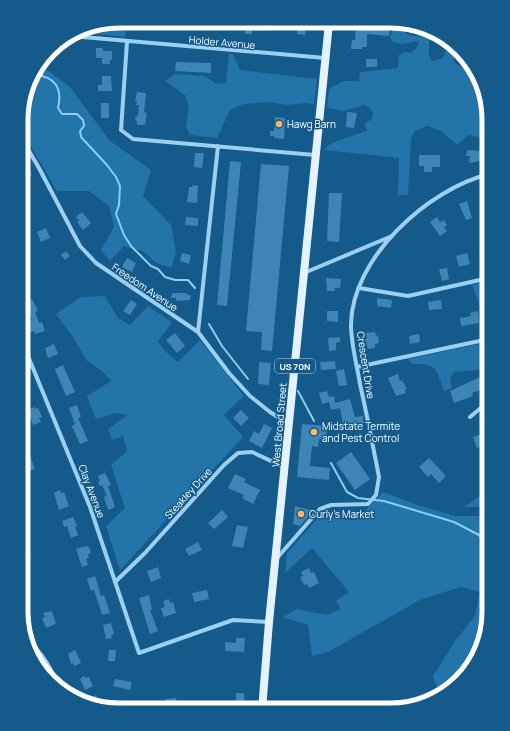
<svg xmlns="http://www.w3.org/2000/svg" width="510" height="731" viewBox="0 0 510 731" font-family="Manrope,sans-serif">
<rect width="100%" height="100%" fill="#145b8b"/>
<!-- green -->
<path fill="#2374a8" d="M395,22H405L402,30L409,35L429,38V55L432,61L442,59L446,51L447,40C457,44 454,53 454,62L462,68L469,64L479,76L489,119V143L479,137L468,135L457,145L441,131L427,126L415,131L411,138L408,195H398L399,158L324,150C331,140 354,137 367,130L364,124L372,119L373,114L371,109L364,105L344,111L327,108L329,89L344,81H359L360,72L398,68L399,55L404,52L411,53L417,48L419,41L402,44L393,42L390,37Z
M87,26H125V37L78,32Z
M229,54H233L240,70L317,79L314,104L304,103L288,105L267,102L244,104L230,110L217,138L190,135L186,127L189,106L185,95L165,81L175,74L204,76L217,84L226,83Z
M39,64L70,87L109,140L151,170L143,196L171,225L176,253L171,268L155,262L143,251L124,246L110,261L101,250L114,227L109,206L89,191H57L22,131V106L34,70Z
M481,283L489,301V331L472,285Z
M105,296L118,318L130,325L148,306L172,322L158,341L164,350L178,362L200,340L244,396L224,415L243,437L120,570L106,526L125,508L111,465L127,451L123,436L112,440L108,429L128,415L116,413L96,419L87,396L111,381L102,371L86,360L74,338L56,314L81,297Z
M489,342V369L454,372L450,378L452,388L444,391C436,369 438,363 412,364L408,359Z
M489,490V507H464Z
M383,492L417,505L455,516H489V619L472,667L445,691L438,689L433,676L455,641L475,616L480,592L461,587L422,599L328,652L312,656L308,625L282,617L297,609L326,615L341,609L336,601L349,592L312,548L285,573L287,553L317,519L334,518L356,520Z
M21,537L31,559L21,565Z"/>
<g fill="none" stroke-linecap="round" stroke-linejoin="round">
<!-- stream -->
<path stroke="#8ecdf3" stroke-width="2" d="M33,74C54,77 63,86 58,108L62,114H77L83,120L84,126L80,131L81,137L107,165L116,177L120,186L119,205L116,214L124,235L131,246L151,266L158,269L165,277L175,280H188L195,288
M209,324L222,346L248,379
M298,391L314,421
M331,463L347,492L358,498L384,501L454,522L479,535L489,545"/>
</g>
<!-- building -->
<path fill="#3d85b5" d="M384,22L390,23L389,36L367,34V47H362V49H351L352,40H355L356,23Z
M298,23H306L305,35L297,34Z
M217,24L216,30L202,27V25Z
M246,24H266L265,31L252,30V34H245Z
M410,24L421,29L430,32L410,33Z
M96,48H103V51H112V60H110V64H102V58H96Z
M366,59H377V67H366Z
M176,62L211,63V73L175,71Z
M102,76H111L112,91H98V85H102Z
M137,92L146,93L144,112L147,113L145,125H137V121L135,120L136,116L138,115L139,105H136L137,101H135Z
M101,103H109V118H101Z
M347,112L357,113L354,128L346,127Z
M275,117L285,118L284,139L274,138V136H270V131H274Z
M469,150L481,151V161L469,163L470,156H466L467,151Z
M195,153H204L202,168L194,167Z
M419,155H440V167H432V172H424V166H419Z
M230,161L241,162L227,306L217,305Z
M22,162L32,174L25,180L22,176Z
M261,164L289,166L272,351L261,350L262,332L246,331Z
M193,185L198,186L197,203L187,202L189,187H192Z
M329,193H342L339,242L327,241Z
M467,201L472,218L466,220L459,204Z
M82,212L91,223L83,230L77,222L79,220L76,217Z
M186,217L198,218V226L185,225Z
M437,217L440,222L444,220L447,225L444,227L447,231L440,236L430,222Z
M46,228L50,238L41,242L37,232Z
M489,248V259L484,261L483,258L481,259L479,253Z
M66,251L70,256L65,260L61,255Z
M182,253L191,255L189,264L180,261Z
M467,253L470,264L459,267L456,256Z
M127,258L136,263L132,272L122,267Z
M447,268L449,279L442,281L439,269Z
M326,278L341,279L340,288H335V291H327Z
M172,293H187V295H191L190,300L176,301V298H171Z
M377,298L392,300L391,308L377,306Z
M32,299L38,311L35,312L39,323L42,322L45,331L35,334L34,331L31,332L29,326L31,325L30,321L32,320L28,311L22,314V309L27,307L25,302Z
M131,300L137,304L130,315L123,311Z
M441,300L442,309L429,310L428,302Z
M327,311H338V322L327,321Z
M478,311L479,323L461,326L460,318L471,316L470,313Z
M375,332L376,336L378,335L379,343L375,344V348L368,349L365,339H367L366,333Z
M175,333L185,346L177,353L166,340Z
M419,334L420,342L410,344L409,336Z
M340,337V342L336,343V350L329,351L328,338Z
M54,344L58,354L48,358L45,348Z
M335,361L336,369L321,370L320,362Z
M259,362L271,363L269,385L258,384Z
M63,365L75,392L66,396L55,369Z
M344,369L347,385L339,386L336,371Z
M398,374L400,381L402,380L407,389H405L406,393L396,396L388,378Z
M485,375L487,380L489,379V387L472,393L473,396L454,403L450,391Z
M327,391L329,397L334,396L335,403L350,399L355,417L363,416L364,426L344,429L340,408L331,410L329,402L322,404L319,393Z
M77,405L81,417L78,418L88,441L80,444L72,426L75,424L69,408Z
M35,407L36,409L38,408L42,417L39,418L41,422L33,425L27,410Z
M241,410L249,418L241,426L233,418Z
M264,424L272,428L262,448L249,441L254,431L259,434Z
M302,424L327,426L326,440L319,439L318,447L312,446L310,466L330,468L329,480L297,477Z
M489,431V443L477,448L473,437Z
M351,452L370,479L355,490L336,463Z
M29,453L35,469L26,472L21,456Z
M429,458L446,476L439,483L431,474L428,477L419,467Z
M105,473L111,485L108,486L115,507L108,510L104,497L107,496L102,485L100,486L98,482L100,481L98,476Z
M235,474L246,479L244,482L260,490L253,504L242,498L244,495L228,488Z
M60,490L61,493L64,492L69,506L59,510L54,493Z
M295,506L311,510L307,518L300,526L293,524Z
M222,510L228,517L214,529L208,523Z
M73,517L77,526L75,527L78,535L71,538L67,526L64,527L62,521Z
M237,525L248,527L243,548L232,546Z
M198,542L202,550L189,556L185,549Z
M86,546L89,547L91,553L88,554L89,558L86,559L88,565L82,567L76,549Z
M158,567L161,578L151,582L147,571Z
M309,568L311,573L314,572L319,583L309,588L307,584L304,585L300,577L303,576L301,572Z
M95,576L101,596L104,595L110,613L102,615L94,590L91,591L87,579Z
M207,590L209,599L194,602L192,593Z
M149,595L152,610H150L158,631L150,634L139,598Z
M21,599L28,601L25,609L21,608Z
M169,599L170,603L173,602L176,613L164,617L161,608L165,607L163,601Z
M52,611L56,624L46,628L42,618L45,617L43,613Z
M111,623L114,634L111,635L112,638L106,639L103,625Z
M236,638H245L244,652L225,651V642L236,643Z
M75,650L81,663L74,666L73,663L71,664L68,654Z
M109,650H116L115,661H108Z
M84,676L85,678L89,677L93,686L85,690L80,679Z
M115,679L132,682L130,690L113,686Z
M236,693H244L245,706H236Z
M95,695L106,709L92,703L89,700Z
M176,698L177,706L166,707L165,699Z"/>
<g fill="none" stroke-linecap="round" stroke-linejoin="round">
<!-- minor -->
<path stroke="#9ccff0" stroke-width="4" d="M71,36L325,58
M127,42L121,130L133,139L315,155
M22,139L39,168L80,246L96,263L198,332L229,373L250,396L270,412L289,424
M304,273L392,236
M359,288L408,296L489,278
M198,332L218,146
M21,339L90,507L139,653L233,620L269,622
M357,367L489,339
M470,417L482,407L489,404
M277,558L320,509L331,505L368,504L376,495L379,477C373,446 367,415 360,384C357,365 351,345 351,324C352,258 428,189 489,174
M115,582L145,553L224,465L238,453L252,452L284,467
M28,641C44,654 52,671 61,691"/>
<!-- primary -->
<path stroke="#e5f3ff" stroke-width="8" d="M262,710L269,622L329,23"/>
</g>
<!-- markers -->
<g fill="#ffb65b" stroke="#145b8b" stroke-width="1.5">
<circle cx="279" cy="124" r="4"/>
<circle cx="314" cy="432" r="4"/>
<circle cx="301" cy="514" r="4"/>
</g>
<g text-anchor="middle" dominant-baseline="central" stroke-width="3" stroke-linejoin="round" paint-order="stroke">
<!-- shield labels -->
<rect fill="#145b8b" stroke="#b8cedc" stroke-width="1" x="275" y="359" width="40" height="14" rx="3"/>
<g font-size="9" font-weight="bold" fill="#fff">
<text x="295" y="366">US 70N</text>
</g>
<!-- street labels -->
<g font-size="10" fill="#fff" stroke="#145b8b">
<text transform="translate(222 42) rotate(5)">Holder Avenue</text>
<text transform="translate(145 287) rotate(34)">Freedom Avenue</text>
<text transform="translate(366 365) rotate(81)">Crescent Drive</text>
<text transform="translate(279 425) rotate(-85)">West Broad Street</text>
<text transform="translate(92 491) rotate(69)">Clay Avenue</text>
<text transform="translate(188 493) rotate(-48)">Steakley Drive</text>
</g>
<!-- poi labels -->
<g font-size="10" fill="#fff" stroke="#145b8b" text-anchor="start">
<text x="287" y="124">Hawg Barn</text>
<text x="322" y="426">Midstate Termite<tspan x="322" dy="12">and Pest Control</tspan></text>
<text x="309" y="514">Curly's Market</text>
</g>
</g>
<!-- crop -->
<path d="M0 0H510V731H0ZM119 28H391A91 91 0 0 1 482 119V612A91 91 0 0 1 391 703H119A91 91 0 0 1 28 612V119A91 91 0 0 1 119 28Z" fill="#145b8b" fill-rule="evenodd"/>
<path fill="none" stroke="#fff" stroke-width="5" d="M119 28H391A91 91 0 0 1 482 119V612A91 91 0 0 1 391 703H119A91 91 0 0 1 28 612V119A91 91 0 0 1 119 28Z"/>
</svg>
